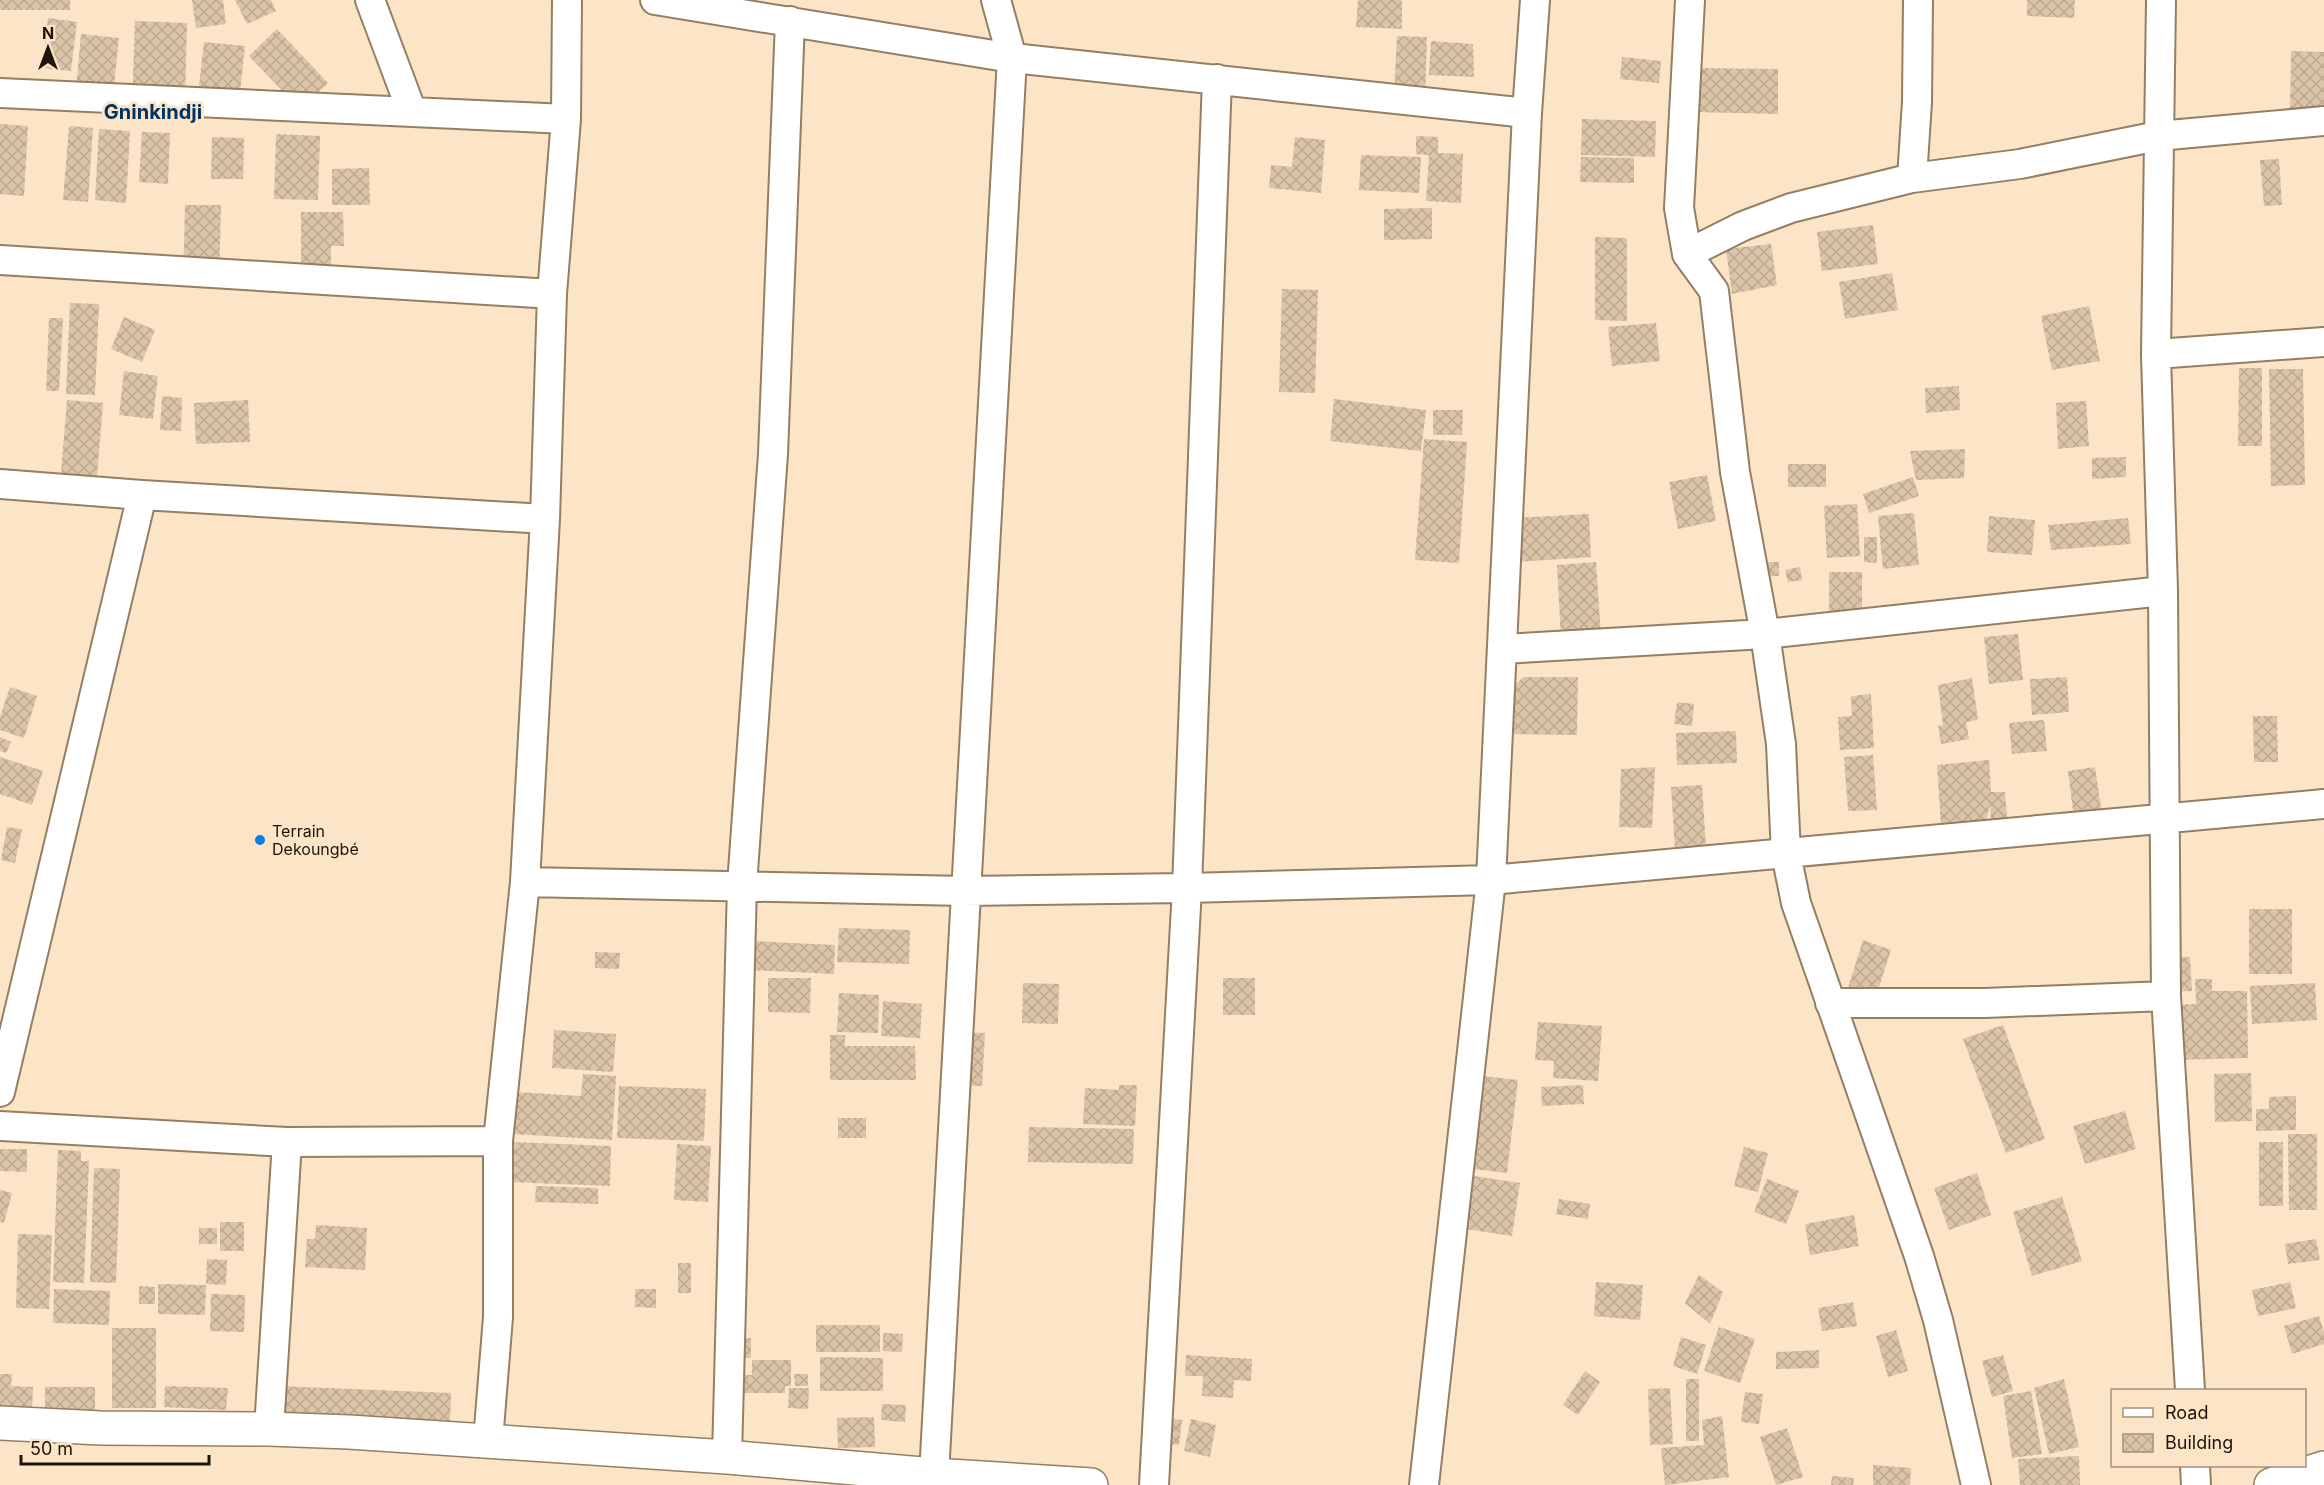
<svg xmlns="http://www.w3.org/2000/svg" width="2324" height="1485" viewBox="0 0 2324 1485" font-family="Inter,sans-serif">
<defs>
<pattern id="building-cross-hatch" width="8" height="8" patternUnits="userSpaceOnUse" patternTransform="scale(1.5)"><rect width="8" height="8" fill="#dcc4a8"/><path d="M0 0l8 8M0 8l8-8" fill="none" stroke="#bca88f"/></pattern>
</defs>
<rect width="100%" height="100%" fill="#fce4c7"/>
<!-- building -->
<path fill="url(#building-cross-hatch)" d="M0,0H70V10H0Z
M192,0H223L226,24L196,28Z
M235,0H271L276,11L247,24Z
M1358,0H1402V29L1356,27Z
M2027,0H2075L2074,18L2027,16Z
M48,18L77,22L71,71L42,68Z
M135,21L187,23L185,105L132,104Z
M277,29L328,83L300,109L249,56Z
M81,34L119,38L113,94L76,90Z
M1397,36L1427,37L1425,99L1394,97Z
M1431,41L1473,44L1474,77L1429,75Z
M204,42L245,46L239,100L198,95Z
M2291,51L2324,52V113H2290Z
M1622,57L1661,61L1659,83L1620,79Z
M1692,68L1778,69V114L1691,112Z
M1582,119L1656,121L1655,157L1581,155Z
M0,124L28,126L24,196L0,194Z
M69,126L93,128L88,202L63,200Z
M99,129L130,131L126,203L95,200Z
M142,132L170,133L168,184L139,182Z
M276,134L320,136L318,200L274,199Z
M1416,136L1438,137V153L1463,154L1461,203L1426,201L1429,155L1416,154Z
M212,137L244,138L243,179H211Z
M1295,137L1325,140L1321,193L1269,188L1271,165L1292,167Z
M1361,155L1421,157L1419,193L1359,190Z
M1581,157L1634,158V183L1580,182Z
M2279,159L2282,205L2264,206L2260,160Z
M369,168L370,205H332V169Z
M185,205H221L219,285L183,284Z
M1432,208V239L1384,240V209Z
M301,212H343L344,246H331V275H301Z
M1873,225L1878,264L1822,271L1817,232Z
M1595,237L1627,238V321L1595,320Z
M1771,244L1777,285L1732,294L1726,249Z
M1892,273L1898,310L1845,319L1839,282Z
M1282,289L1318,290L1315,393L1279,392Z
M70,303L99,304L95,395L66,394Z
M2089,306L2100,361L2052,370L2041,316Z
M124,317L155,330L142,362L111,349Z
M49,318H63L59,391H46Z
M1656,323L1660,361L1612,366L1608,327Z
M2239,368H2262V446H2238Z
M2269,369H2303L2305,485L2271,486Z
M124,371L158,376L153,419L119,415Z
M1959,386L1960,410L1926,413L1925,388Z
M162,396L182,398L181,431L160,430Z
M1334,399L1426,410L1421,451L1330,441Z
M67,400L103,403L97,476L61,473Z
M248,400L250,442L196,444L194,403Z
M2086,401L2089,446L2058,449L2056,403Z
M1433,410H1463L1462,435H1433Z
M1424,439L1467,442L1459,563L1415,560Z
M1965,449L1964,478L1916,480L1910,451Z
M2126,457V477L2092,479V458Z
M1788,464H1826V487H1788Z
M1707,475L1716,521L1678,529L1669,482Z
M1913,477L1919,496L1869,513L1863,494Z
M1857,504L1860,556L1827,558L1824,506Z
M1914,513L1919,565L1883,569L1878,516Z
M1589,514L1591,557L1516,562L1514,518Z
M1989,516L2035,520L2032,555L1987,552Z
M2128,518L2131,544L2051,550L2048,525Z
M1864,537H1877V563L1864,562Z
M1596,562L1601,636L1561,639L1557,565Z
M1758,562H1779V576H1758Z
M1800,567L1802,580L1788,582L1785,570Z
M1829,572H1862V620H1829Z
M2018,634L2023,680L1989,684L1984,637Z
M1523,677H1578L1577,735L1514,734L1515,685Z
M2067,677L2069,712L2032,715L2030,679Z
M1972,678L1978,720L1966,722L1969,739L1941,744L1938,726L1943,725L1938,685Z
M10,687L37,696L24,738L0,730V717Z
M1871,694L1874,748L1840,750L1838,717L1852,716L1851,696Z
M1677,702L1694,704L1692,726L1674,724Z
M2253,716H2277L2278,762H2254Z
M2044,720L2047,751L2012,754L2009,723Z
M1736,731L1737,763L1677,765L1676,733Z
M0,737L11,742L6,753L0,751Z
M1873,755L1877,810L1848,811L1844,757Z
M0,757L43,771L32,805L0,794Z
M1989,760L1991,792H2005L2007,817L1991,820L1990,805L1986,820L1941,826L1937,765Z
M1655,767L1652,828L1619,827L1621,769Z
M2095,767L2102,815L2074,819L2068,771Z
M1702,785L1706,848L1675,850L1671,787Z
M7,827L22,829L15,863L1,860Z
M2249,909H2292V974H2249Z
M839,928L910,930L909,964L837,962Z
M1863,940L1891,950L1876,996L1848,988Z
M752,941L835,945L834,974L751,970Z
M595,952L620,953L619,969L595,968Z
M2190,957L2192,991L2174,992L2172,958Z
M768,978H811L810,1013L768,1012Z
M1223,978H1255V1015H1223Z
M2195,979H2212V991H2247L2248,1058L2175,1060L2170,1005L2196,1004Z
M1023,983L1059,984L1058,1024L1022,1023Z
M2315,983L2317,1020L2252,1024L2250,986Z
M839,993L879,995L878,1033L837,1032Z
M883,1001L922,1004L920,1038L881,1036Z
M1538,1022L1602,1026L1598,1081L1553,1078L1554,1061L1535,1060Z
M2003,1025L2045,1139L2006,1153L1963,1039Z
M554,1030L616,1034L613,1072L552,1068Z
M962,1032L985,1033L982,1086L959,1085Z
M830,1035H845V1046H915L916,1080H830Z
M2251,1073L2252,1121L2215,1122L2214,1074Z
M583,1074L616,1076L612,1140L513,1134L516,1092L581,1096Z
M1484,1076L1518,1080L1507,1173L1473,1169Z
M1119,1085H1137L1135,1126L1083,1124L1085,1088L1119,1090Z
M1583,1085L1584,1104L1542,1106L1541,1087Z
M619,1086L706,1089L704,1141L617,1138Z
M2296,1096V1130L2256,1131V1109H2269V1097Z
M2125,1111L2136,1149L2085,1164L2073,1126Z
M838,1118H866V1138H838Z
M1029,1127L1134,1129L1133,1164L1028,1162Z
M2288,1134H2317V1210H2289Z
M510,1142L611,1146L610,1186L508,1182Z
M2259,1142H2283V1206H2259Z
M677,1144L711,1146L708,1202L674,1200Z
M1744,1147L1768,1153L1758,1192L1734,1186Z
M0,1149H27V1172L0,1171Z
M58,1150L81,1151V1161H89L84,1283L53,1282Z
M94,1168L120,1169L116,1283L90,1282Z
M1977,1173L1991,1215L1949,1230L1934,1188Z
M1474,1176L1520,1183L1512,1236L1466,1229Z
M1767,1179L1799,1191L1786,1224L1754,1212Z
M536,1186L598,1188V1204L535,1202Z
M0,1190L12,1193L4,1223L0,1222Z
M2062,1197L2082,1261L2032,1276L2013,1212Z
M1559,1199L1590,1204L1588,1219L1556,1214Z
M1854,1215L1859,1246L1810,1255L1805,1224Z
M220,1222H244V1251H220Z
M316,1225L367,1228L365,1270L305,1267L307,1239H315Z
M199,1228H217V1244H199Z
M18,1234L52,1235L49,1309L16,1308Z
M2316,1239L2320,1260L2288,1264L2285,1244Z
M207,1259L227,1260L226,1285L206,1284Z
M678,1263H691V1293H678Z
M1699,1275L1723,1292L1710,1324L1685,1303Z
M1596,1282L1643,1285L1640,1320L1594,1316Z
M2290,1282L2296,1308L2258,1316L2252,1290Z
M158,1284L206,1285L205,1315L158,1314Z
M139,1286L155,1287V1304H139Z
M54,1289L110,1291L109,1325L53,1323Z
M635,1289H656V1308L635,1307Z
M211,1294L245,1295L244,1332L210,1331Z
M1853,1302L1857,1326L1822,1331L1818,1308Z
M2319,1316L2324,1332V1344L2292,1354L2284,1326Z
M816,1325H880V1352H816Z
M1719,1327L1755,1339L1740,1383L1704,1371Z
M112,1328H156V1408H112Z
M1896,1330L1908,1371L1888,1377L1876,1336Z
M883,1333L903,1334L902,1352L883,1351Z
M1681,1337L1706,1345L1697,1374L1673,1366Z
M732,1338H751V1358H732Z
M1819,1350V1368L1776,1369V1352Z
M1186,1355L1252,1359L1251,1381L1234,1380L1233,1398L1202,1396L1203,1376H1185Z
M2003,1355L2013,1391L1992,1397L1982,1361Z
M820,1357L883,1358V1391H820Z
M752,1360H791V1386H785V1393H741V1375H752Z
M1585,1371L1600,1382L1578,1415L1563,1405Z
M0,1374H12L11,1386L33,1387L32,1410L0,1408Z
M794,1374H808V1386H795Z
M1686,1379H1699V1441H1686Z
M2064,1379L2079,1447L2049,1454L2034,1388Z
M165,1386L228,1388L226,1410L164,1407Z
M277,1386L451,1393L450,1422L276,1415Z
M45,1387H95V1411L45,1410Z
M789,1388H809L808,1409L788,1408Z
M1670,1388L1673,1444L1650,1445L1648,1389Z
M2031,1391L2042,1454L2012,1458L2003,1396Z
M1745,1392L1763,1394L1759,1424L1741,1422Z
M882,1404L906,1405L905,1422L881,1420Z
M1722,1416L1729,1477L1665,1485L1661,1448L1704,1445L1702,1420Z
M874,1417L875,1447L838,1448L837,1418Z
M1162,1418L1182,1420L1179,1445L1159,1443Z
M1191,1419L1216,1425L1210,1457L1184,1451Z
M1787,1428L1803,1477L1776,1485L1760,1437Z
M2079,1456L2080,1485H2020L2018,1459Z
M1873,1465L1911,1468L1910,1485H1873Z
M1832,1476L1854,1478L1853,1485H1831Z"/>
<g fill="none" stroke-linecap="round" stroke-linejoin="round">
<!-- minor casing -->
<g stroke="#947e64" stroke-width="32">
<path id="minor" d="M370,0L412,112
M655,0L1012,58L1527,113
M1535,0L1527,113L1491,880L2324,804
M1690,0L1679,208L1687,254L1714,291L1735,472L1765,634L1781,744L1786,854L1796,903L1919,1256L1938,1320L1976,1485
M2161,0L2156,354L2163,591L2166,996L2190,1390
M0,93L566,119
M1912,178L1917,102L1918,0
M1687,254L1743,226L1791,208L1912,178L2020,164L2158,136L2324,121
M0,260L552,294
M2156,354L2324,342
M0,484L142,495L545,519
M1503,649L1765,634L2163,591
M525,882L966,891L1187,888L1491,880L1424,1485
M1830,1003H1985L2166,996
M0,1092L142,495
M0,1126L287,1142L498,1141
M269,1429L287,1142
M488,1441L498,1317V1141L525,882L545,519L552,294L566,119L567,0
M727,1457L742,885L773,454L790,21
M2195,1466L2196,1485
M934,1475L1012,58L996,0
M1154,1485L1187,888L1217,79"/>
</g>
<!-- tertiary casing -->
<g stroke="#947e64" stroke-width="36">
<path id="tertiary" d="M0,1423L101,1428L269,1429L349,1432L727,1457L934,1475L1091,1485
M2271,1485L2324,1468"/>
</g>
<!-- minor -->
<use href="#minor" stroke="#fff" stroke-width="28"/>
<!-- tertiary -->
<use href="#tertiary" stroke="#fff" stroke-width="33"/>
</g>
<!-- markers -->
<circle fill="#0580e7" stroke="#fce4c7" stroke-width="2" cx="260" cy="840" r="6"/>
<g text-anchor="middle" dominant-baseline="central" stroke-width="6" stroke-linejoin="round" paint-order="stroke">
<!-- poi labels -->
<g font-size="16" fill="#1d150b" stroke="#fce4c7" text-anchor="start">
<text x="272" y="831">Terrain<tspan x="272" dy="18">Dekoungbé</tspan></text>
</g>
<!-- quarter labels -->
<g font-size="20" font-weight="bold" fill="#003465" stroke="#fce4c7">
<text x="153" y="112">Gninkindji</text>
</g>
</g>
<!-- legend -->
<rect x="2111" y="1389" width="195" height="78" fill="#fce4c7" stroke="#a3917c" stroke-width="1.5"/>
<rect x="2123" y="1408" width="30" height="9" fill="#ffffff" stroke="#a3917c" stroke-width="1.5"/>
<text x="2165" y="1419" font-size="18" fill="#1d150b">Road</text>
<rect x="2123" y="1434" width="30" height="18" fill="url(#building-cross-hatch)" stroke="#a3917c" stroke-width="1.5"/>
<text x="2165" y="1449" font-size="18" fill="#1d150b">Building</text>
<!-- north arrow -->
<g transform="translate(48 48)" stroke="#fce4c7" stroke-width="4.5" paint-order="stroke">
<path d="M0-4.5L10 22L0 15L-10 22Z" fill="#1d150b"/>
<text y="-9" font-size="16" font-weight="bold" text-anchor="middle" fill="#1d150b">N</text>
</g>
<!-- scale -->
<path d="M21 1455v9h188v-9" fill="none" stroke="#1d150b" stroke-width="3"/>
<text x="30" y="1455" font-size="18" fill="#1d150b" stroke="#fce4c7" stroke-width="4.5" paint-order="stroke">50 m</text>
</svg>
